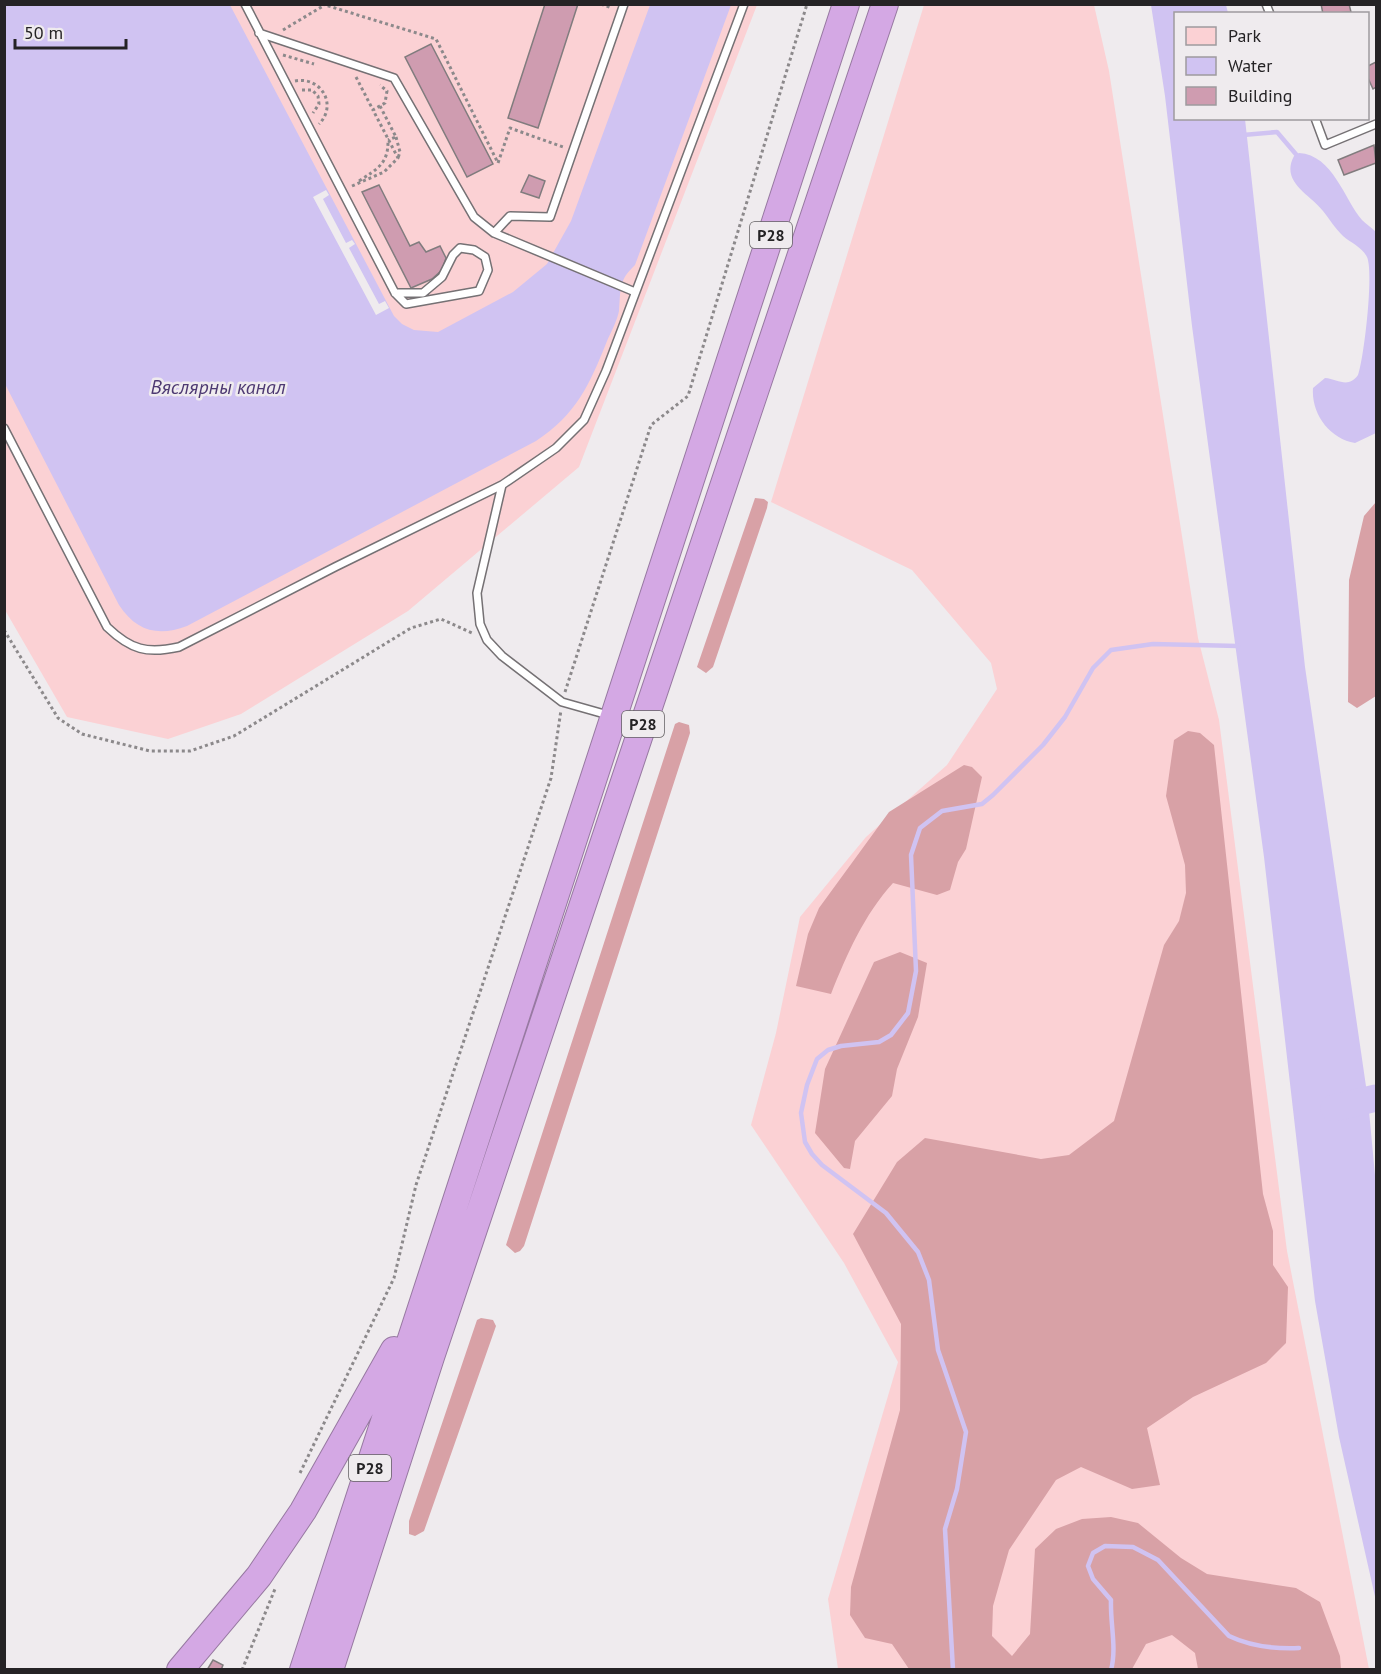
<svg xmlns="http://www.w3.org/2000/svg" width="1381" height="1674" viewBox="0 0 1381 1674" font-family="'PT Sans',sans-serif">
<rect width="100%" height="100%" fill="#efebee"/>
<!-- green -->
<path fill="#fbd1d4" d="M4,5H757L579,467L408,611L241,714L168,739L67,717L5,610Z
M924,5H1094L1109,71L1198,638L1219,720L1287,1251L1369,1669H838L828,1599L898,1362L844,1263L751,1125L776,1033L800,917L866,837L947,765L997,689L991,663L912,570L771,502Z"/>
<!-- forest -->
<path fill="#d8a1a6" d="M755,498L764,499L768,502L767,508L713,667L706,673L697,667Z
M1376,502V696L1357,708L1348,702L1349,580L1364,516Z
M679,722L689,725L690,733L524,1246L520,1251L515,1253L506,1245L675,724Z
M1188,731L1200,733L1214,745L1263,1194L1273,1231V1265L1288,1287L1286,1343L1266,1363L1193,1397L1147,1428L1160,1485L1132,1489L1081,1467L1056,1480L1009,1550L993,1606L992,1636L1012,1656L1030,1634L1035,1549L1056,1529L1082,1519L1111,1517L1138,1523L1181,1558L1207,1574L1296,1588L1320,1602L1340,1656L1341,1669H1198L1195,1653L1172,1635L1146,1644L1132,1669H909L892,1644L865,1638L850,1615L851,1587L900,1410L901,1324L853,1234L897,1162L925,1138L1041,1159L1069,1155L1114,1121L1164,945L1179,921L1186,893L1185,865L1166,796L1174,740Z
M964,765L972,767L982,777L966,849L958,862L950,890L937,895L893,883C864,915 847,954 831,994L796,986L808,934L819,908L889,812Z
M900,952L927,963L918,1017L897,1069L892,1096L855,1141L850,1169L844,1168L815,1133L825,1069L874,962Z
M481,1318L493,1320L496,1326L424,1531L415,1536L409,1534V1521L477,1320Z"/>
<!-- water -->
<path fill="#d0c3f2" d="M5,5H230L394,316L402,324L414,330L438,332L513,292L547,264L571,221L650,5H731L635,265C618,281 621,289 619,311C617,321 611,332 607,341C590,384 576,415 536,441L187,626C158,637 136,631 119,605L5,384Z
M1151,5H1226L1228,13L1176,14V118L1245,119L1305,667L1368,1100L1376,1186V1601L1339,1437L1315,1301L1264,857L1192,326L1165,96Z
M1299,153C1333,155 1344,199 1362,220C1366,224 1372,228 1376,232V433L1355,443C1330,439 1311,414 1313,388L1325,378C1338,379 1348,389 1358,375C1364,358 1374,272 1367,257C1362,247 1351,243 1343,236C1335,228 1330,220 1323,211C1310,194 1280,182 1294,156Z"/>
<!-- pier -->
<path fill="#efebee" d="M326,190L329,195L323,199L346,243L352,240L355,244L349,248L379,304L385,301L389,308L376,315L313,197Z"/>
<g fill="none" stroke-linecap="round" stroke-linejoin="round">
<!-- stream -->
<path stroke="#d0c3f2" stroke-width="4.5" d="M1243,135L1277,132L1300,159
M953,1670L945,1529L957,1489L966,1432L938,1350L929,1280L918,1252L886,1213L822,1165L812,1154L805,1142L801,1113L807,1085L817,1059L828,1050L841,1046L879,1042L891,1035L908,1013L916,971L911,855L920,828L942,811L982,804L993,795L1043,745L1065,717L1093,668L1111,650L1153,644L1238,646
M1111,1670C1117,1648 1110,1623 1111,1600L1093,1579L1088,1566L1093,1553L1105,1546L1133,1547L1158,1560L1229,1636C1250,1646 1276,1649 1299,1648"/>
<!-- river -->
<path stroke="#d0c3f2" stroke-width="27" d="M1334,1108L1376,1098"/>
</g>
<!-- building -->
<path fill="#cf9cb0" stroke="#817c7e" stroke-width="1.5" d="M545,4H578L538,128L508,118Z
M1321,4H1349L1351,12L1323,14Z
M431,44L493,164L467,177L405,57Z
M1376,62V87L1373,89L1368,78V66Z
M1374,145L1376,163L1344,175L1338,160Z
M529,175L545,181L539,198L521,192Z
M379,185L410,246L419,242L426,252L440,246L446,258L442,270L432,279L411,288L362,192Z
M213,1660L223,1665L221,1670H207Z"/>
<g fill="none" stroke-linecap="round" stroke-linejoin="round">
<!-- lane casing -->
<g stroke="#757174" stroke-width="10">
<path id="lane" d="M245,4L395,293L406,304L479,291L488,270L485,257L474,250L460,248L453,255L442,277L423,293H395
M1266,4L1270,14
M259,33L394,78L474,217L494,233L635,292
M1315,118L1325,145L1376,124
M494,233L510,216L550,217L624,4
M4,428L107,627C131,650 147,654 179,647L335,567L502,485
M608,715L562,702L502,656L487,640L480,624L477,593L502,485L556,448L584,420L606,371L744,4"/>
</g>
<!-- highway casing -->
<g stroke="#9779a1" stroke-width="28">
<path id="highway" d="M180,1670L259,1576L303,1511L394,1350
M303,1670L846,4
M330,1670L431,1357L885,4"/>
</g>
<!-- path -->
<path stroke="#8c898b" stroke-width="3" stroke-dasharray="3 3" stroke-linecap="butt" d="M322,4L436,39L498,163L510,128L563,147
M601,4L612,8
M283,30L323,6
M283,55L314,64
M356,77L373,110
M295,81C321,76 338,105 319,124
M302,90H312L318,96L319,104L313,113
M380,106L396,137L388,140
M396,137L400,152L398,158
M359,181C377,169 388,164 388,142
M352,186L384,172L398,158L373,110L385,103L387,91L380,85
M4,630L58,718L82,734L150,751H190L234,736L411,628L441,619L472,633
M565,692L651,425L688,396L807,4
M300,1473L394,1278L416,1185L551,778L561,710
M242,1670L275,1589"/>
<!-- lane -->
<use href="#lane" stroke="#fff" stroke-width="7"/>
<!-- highway -->
<use href="#highway" stroke="#d4a8e4" stroke-width="26"/>
</g>
<g text-anchor="middle" dominant-baseline="central" stroke-width="5" stroke-linejoin="round" paint-order="stroke">
<!-- shield labels -->
<g fill="#efebee" stroke="#625f61" stroke-width="1.5">
<rect x="750" y="222" width="42" height="26" rx="4.5"/>
<rect x="622" y="711" width="42" height="26" rx="4.5"/>
<rect x="349" y="1455" width="42" height="26" rx="4.5"/>
</g>
<g font-size="16" font-weight="bold" fill="#252325">
<text x="771" y="235">Р28</text>
<text x="643" y="724">Р28</text>
<text x="370" y="1468">Р28</text>
</g>
<!-- water labels -->
<g font-size="20" font-style="italic" fill="#4d3972" stroke="#efebee">
<text x="218" y="387">Вяслярны канал</text>
</g>
</g>
<!-- border -->
<rect width="1381" height="1674" fill="none" stroke="#252325" stroke-width="12"/>
<!-- legend -->
<rect x="1174" y="12" width="195" height="108" fill="#efebee" stroke="#9e9b9e" stroke-width="1.5"/>
<rect x="1186" y="27" width="30" height="18" fill="#fbd1d4" stroke="#9e9b9e" stroke-width="1.5"/>
<text x="1228" y="42" font-size="18" fill="#252325">Park</text>
<rect x="1186" y="57" width="30" height="18" fill="#d0c3f2" stroke="#9e9b9e" stroke-width="1.5"/>
<text x="1228" y="72" font-size="18" fill="#252325">Water</text>
<rect x="1186" y="87" width="30" height="18" fill="#cf9cb0" stroke="#9e9b9e" stroke-width="1.5"/>
<text x="1228" y="102" font-size="18" fill="#252325">Building</text>
<!-- scale -->
<path d="M15 39v9h111v-9" fill="none" stroke="#252325" stroke-width="3"/>
<text x="24" y="39" font-size="18" fill="#252325" stroke="#efebee" stroke-width="4.5" paint-order="stroke">50 m</text>
</svg>
